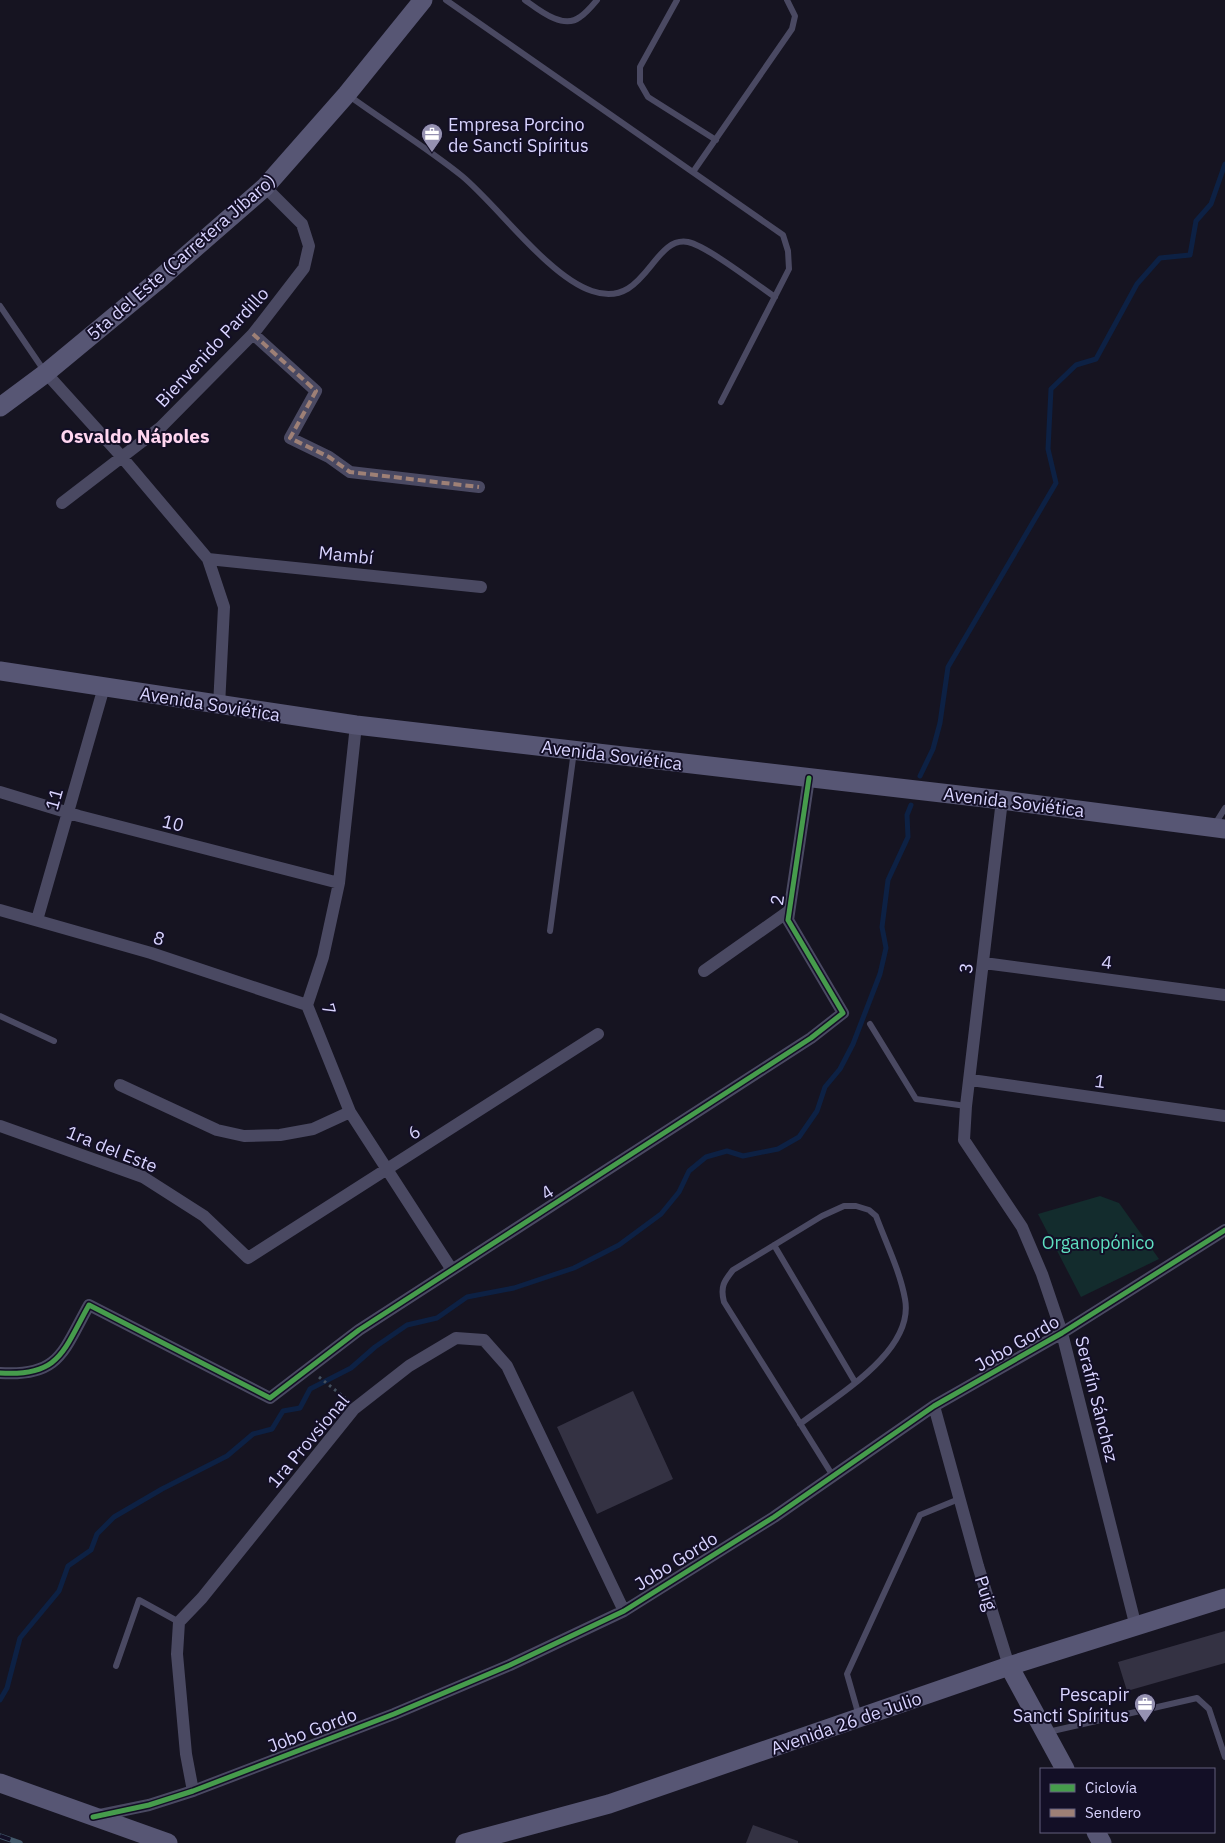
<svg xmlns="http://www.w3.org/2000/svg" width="1225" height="1843" viewBox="0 0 1225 1843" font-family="'IBM Plex Sans',sans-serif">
<rect width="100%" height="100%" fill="#161421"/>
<!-- green -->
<path fill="#132c2d" d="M1100,1196L1119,1203L1159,1259L1081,1297L1038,1214Z"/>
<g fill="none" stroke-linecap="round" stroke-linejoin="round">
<!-- stream -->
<path stroke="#0d2144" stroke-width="5" d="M920,776L933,749L940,723L948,667L1056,483L1048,449L1051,389L1076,365L1096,359L1137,284L1160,258L1190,255L1196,221L1211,204L1225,164
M0,1700L7,1688L20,1638L59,1591L68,1566L91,1550L97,1534L114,1517L162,1489L227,1456L253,1434L272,1429L283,1411L300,1408L310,1389L351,1368L375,1347L407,1325L437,1318L467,1297L514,1288L574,1268L619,1245L661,1214L679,1192L689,1171L706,1157L727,1151L743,1156L778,1149L799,1137L817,1111L825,1087L840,1069L853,1044L880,974L886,948L882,927L888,880L908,837L907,815L911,805"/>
</g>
<!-- building -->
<path fill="#343243" d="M633,1391L673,1479L597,1514L557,1427Z
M1225,1631V1663L1127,1691L1118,1662Z
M753,1825L798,1841V1843H746Z"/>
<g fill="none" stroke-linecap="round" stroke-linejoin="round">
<!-- path -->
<path stroke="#44505f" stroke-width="3" stroke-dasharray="2.5 4" stroke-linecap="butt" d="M319,1377L345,1398"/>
<!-- lane -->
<path stroke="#4a4962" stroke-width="6" d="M446,0L783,235L788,251L789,269L721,402
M525,0C539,10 563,30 580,17C586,13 592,6 597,0
M677,0L640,67V83L648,97L716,140
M348,95C385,122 426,147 462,176C498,206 549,277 592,291C646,310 652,235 688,242C707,246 756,284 775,297
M693,172L792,29L795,16L787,0
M0,306L45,372
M1215,824L1225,808
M550,931L574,751
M0,1016L54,1041
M870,1024L916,1099L966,1106
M774,1245L855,1382
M800,1424C836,1396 915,1351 905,1299C900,1271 886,1243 876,1216L869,1210L856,1206H844L822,1216L733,1270C724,1281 720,1287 724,1302L833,1476
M116,1666L139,1600L179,1622
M859,1716L847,1674L920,1515L959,1499
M1048,1732L1197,1698L1209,1709L1225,1757"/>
<!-- street -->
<path stroke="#4a4962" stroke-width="12" d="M253,334L316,391L290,438L329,457L350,472L479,487
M46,373L121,456L208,559L224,607L219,706
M62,503L161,427L253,334L304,268L309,246L302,224L265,187
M208,559L481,587
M356,725L339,883L323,957L307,1005L350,1112L452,1270
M0,792L79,816L339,883
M1002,800L966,1106L964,1140L1022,1227L1042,1274L1062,1333L1136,1627
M0,910L151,953L307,1005
M37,920L104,687
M984,963L1225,995
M704,971L789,911
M971,1080L1225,1116
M120,1085L217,1130L244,1136L280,1135L313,1129L350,1112
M0,1126L143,1177L204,1216L248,1258L598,1034
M0,1373C60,1377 63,1351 89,1305L270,1398L359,1330L811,1038L843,1013L788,920L809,778
M934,1406L978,1566L1009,1666
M193,1791L186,1754L177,1654L179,1622L202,1598L354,1409L409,1366L456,1338L484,1340L507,1366L624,1611
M95,1816L149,1805L193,1791L394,1714L510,1665L624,1611L774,1517L934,1406L1062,1333L1225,1230"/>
<!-- secondary -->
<path stroke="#575674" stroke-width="19" d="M0,407L46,373L156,282L265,187L347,94L423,0
M0,671L356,725L1002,800L1225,829
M1009,1666L1065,1769
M0,1783L168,1843
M1096,1832L1102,1843
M465,1843L609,1804L1009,1666L1225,1598"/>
<!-- rail casing -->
<g stroke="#43596b" stroke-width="5.5">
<path id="rail" d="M0,1836L20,1843"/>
</g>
<!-- rail -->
<use href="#rail" stroke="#130f26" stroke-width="4" stroke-dasharray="11" stroke-linecap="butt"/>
<!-- quiet -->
<path stroke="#9e8076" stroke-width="4" stroke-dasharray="8 4" stroke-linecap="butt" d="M253,334L316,391L290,438L329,457L350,472L479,487"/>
<!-- cycleway casing -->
<g stroke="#130f26" stroke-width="8">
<path id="cycleway" d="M0,1373C60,1377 63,1351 89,1305L270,1398L359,1330L811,1038L843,1013L788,920L809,778
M93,1817L149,1805L193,1791L394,1714L510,1665L624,1611L774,1517L934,1406L1062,1333L1225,1230"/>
</g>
<!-- cycleway -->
<use href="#cycleway" stroke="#469c4c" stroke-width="5"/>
</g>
<!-- icons -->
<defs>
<g id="office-pin" transform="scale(1.125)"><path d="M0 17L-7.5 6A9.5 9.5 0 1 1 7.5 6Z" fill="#9591b1" stroke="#130f26"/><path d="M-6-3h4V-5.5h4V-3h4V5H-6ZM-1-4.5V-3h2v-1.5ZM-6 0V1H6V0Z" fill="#fff"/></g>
</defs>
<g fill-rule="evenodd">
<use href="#office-pin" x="432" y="134"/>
<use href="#office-pin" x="1145" y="1704"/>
</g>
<g text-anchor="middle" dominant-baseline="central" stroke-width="4" stroke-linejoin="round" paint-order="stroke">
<!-- poi labels -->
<g font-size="18" fill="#d9d4ff" stroke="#130f26" text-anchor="start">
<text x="448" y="124">Empresa Porcino<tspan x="448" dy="21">de Sancti Spíritus</tspan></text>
<text x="1129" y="1694" text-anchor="end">Pescapir<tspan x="1129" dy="21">Sancti Spíritus</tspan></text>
</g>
<!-- street labels -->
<g font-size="18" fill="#d9d4ff" stroke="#130f26">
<text transform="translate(181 257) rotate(-41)">5ta del Este (Carretera Jíbaro)</text>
<text transform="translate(212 347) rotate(-47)">Bienvenido Pardillo</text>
<text transform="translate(346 555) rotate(6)">Mambí</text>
<text transform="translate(210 704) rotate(9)">Avenida Soviética</text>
<text transform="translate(612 755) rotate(7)">Avenida Soviética</text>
<text transform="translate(54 799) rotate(-74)">11</text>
<text transform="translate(1014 802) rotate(7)">Avenida Soviética</text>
<text transform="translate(173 823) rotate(14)">10</text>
<text transform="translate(777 900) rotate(-82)">2</text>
<text transform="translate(159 938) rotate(17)">8</text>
<text transform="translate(1107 962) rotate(7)">4</text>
<text transform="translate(966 968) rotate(-83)">3</text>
<text transform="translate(329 1009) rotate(74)">7</text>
<text transform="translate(1100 1081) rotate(8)">1</text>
<text transform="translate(414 1132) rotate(-33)">6</text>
<text transform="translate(112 1149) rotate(22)">1ra del Este</text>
<text transform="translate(547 1192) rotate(-33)">4</text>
<text transform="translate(1017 1343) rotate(-30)">Jobo Gordo</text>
<text transform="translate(1097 1399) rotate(76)">Serafín Sánchez</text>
<text transform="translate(308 1441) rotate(-50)">1ra Provsional</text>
<text transform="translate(676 1561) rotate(-32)">Jobo Gordo</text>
<text transform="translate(986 1593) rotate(72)">Puig</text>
<text transform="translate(846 1723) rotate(-19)">Avenida 26 de Julio</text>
<text transform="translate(312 1730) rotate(-21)">Jobo Gordo</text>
</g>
<!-- park labels -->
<g font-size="18" fill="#5fe0c0" stroke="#130f26">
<text x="1098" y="1242">Organopónico</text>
</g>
<!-- neighbourhood labels -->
<g font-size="19" font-weight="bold" fill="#ffd6f0" stroke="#130f26">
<text x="135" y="436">Osvaldo Nápoles</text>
</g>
</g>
<!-- legend -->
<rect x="1040" y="1768" width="175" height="65" fill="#130f26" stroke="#625e7d"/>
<rect x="1050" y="1784" width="25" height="8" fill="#469c4c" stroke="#625e7d"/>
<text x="1085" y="1793" font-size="15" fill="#d9d4ff">Ciclovía</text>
<rect x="1050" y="1809" width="25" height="8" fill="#9e8076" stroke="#625e7d"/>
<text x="1085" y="1818" font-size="15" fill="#d9d4ff">Sendero</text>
</svg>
